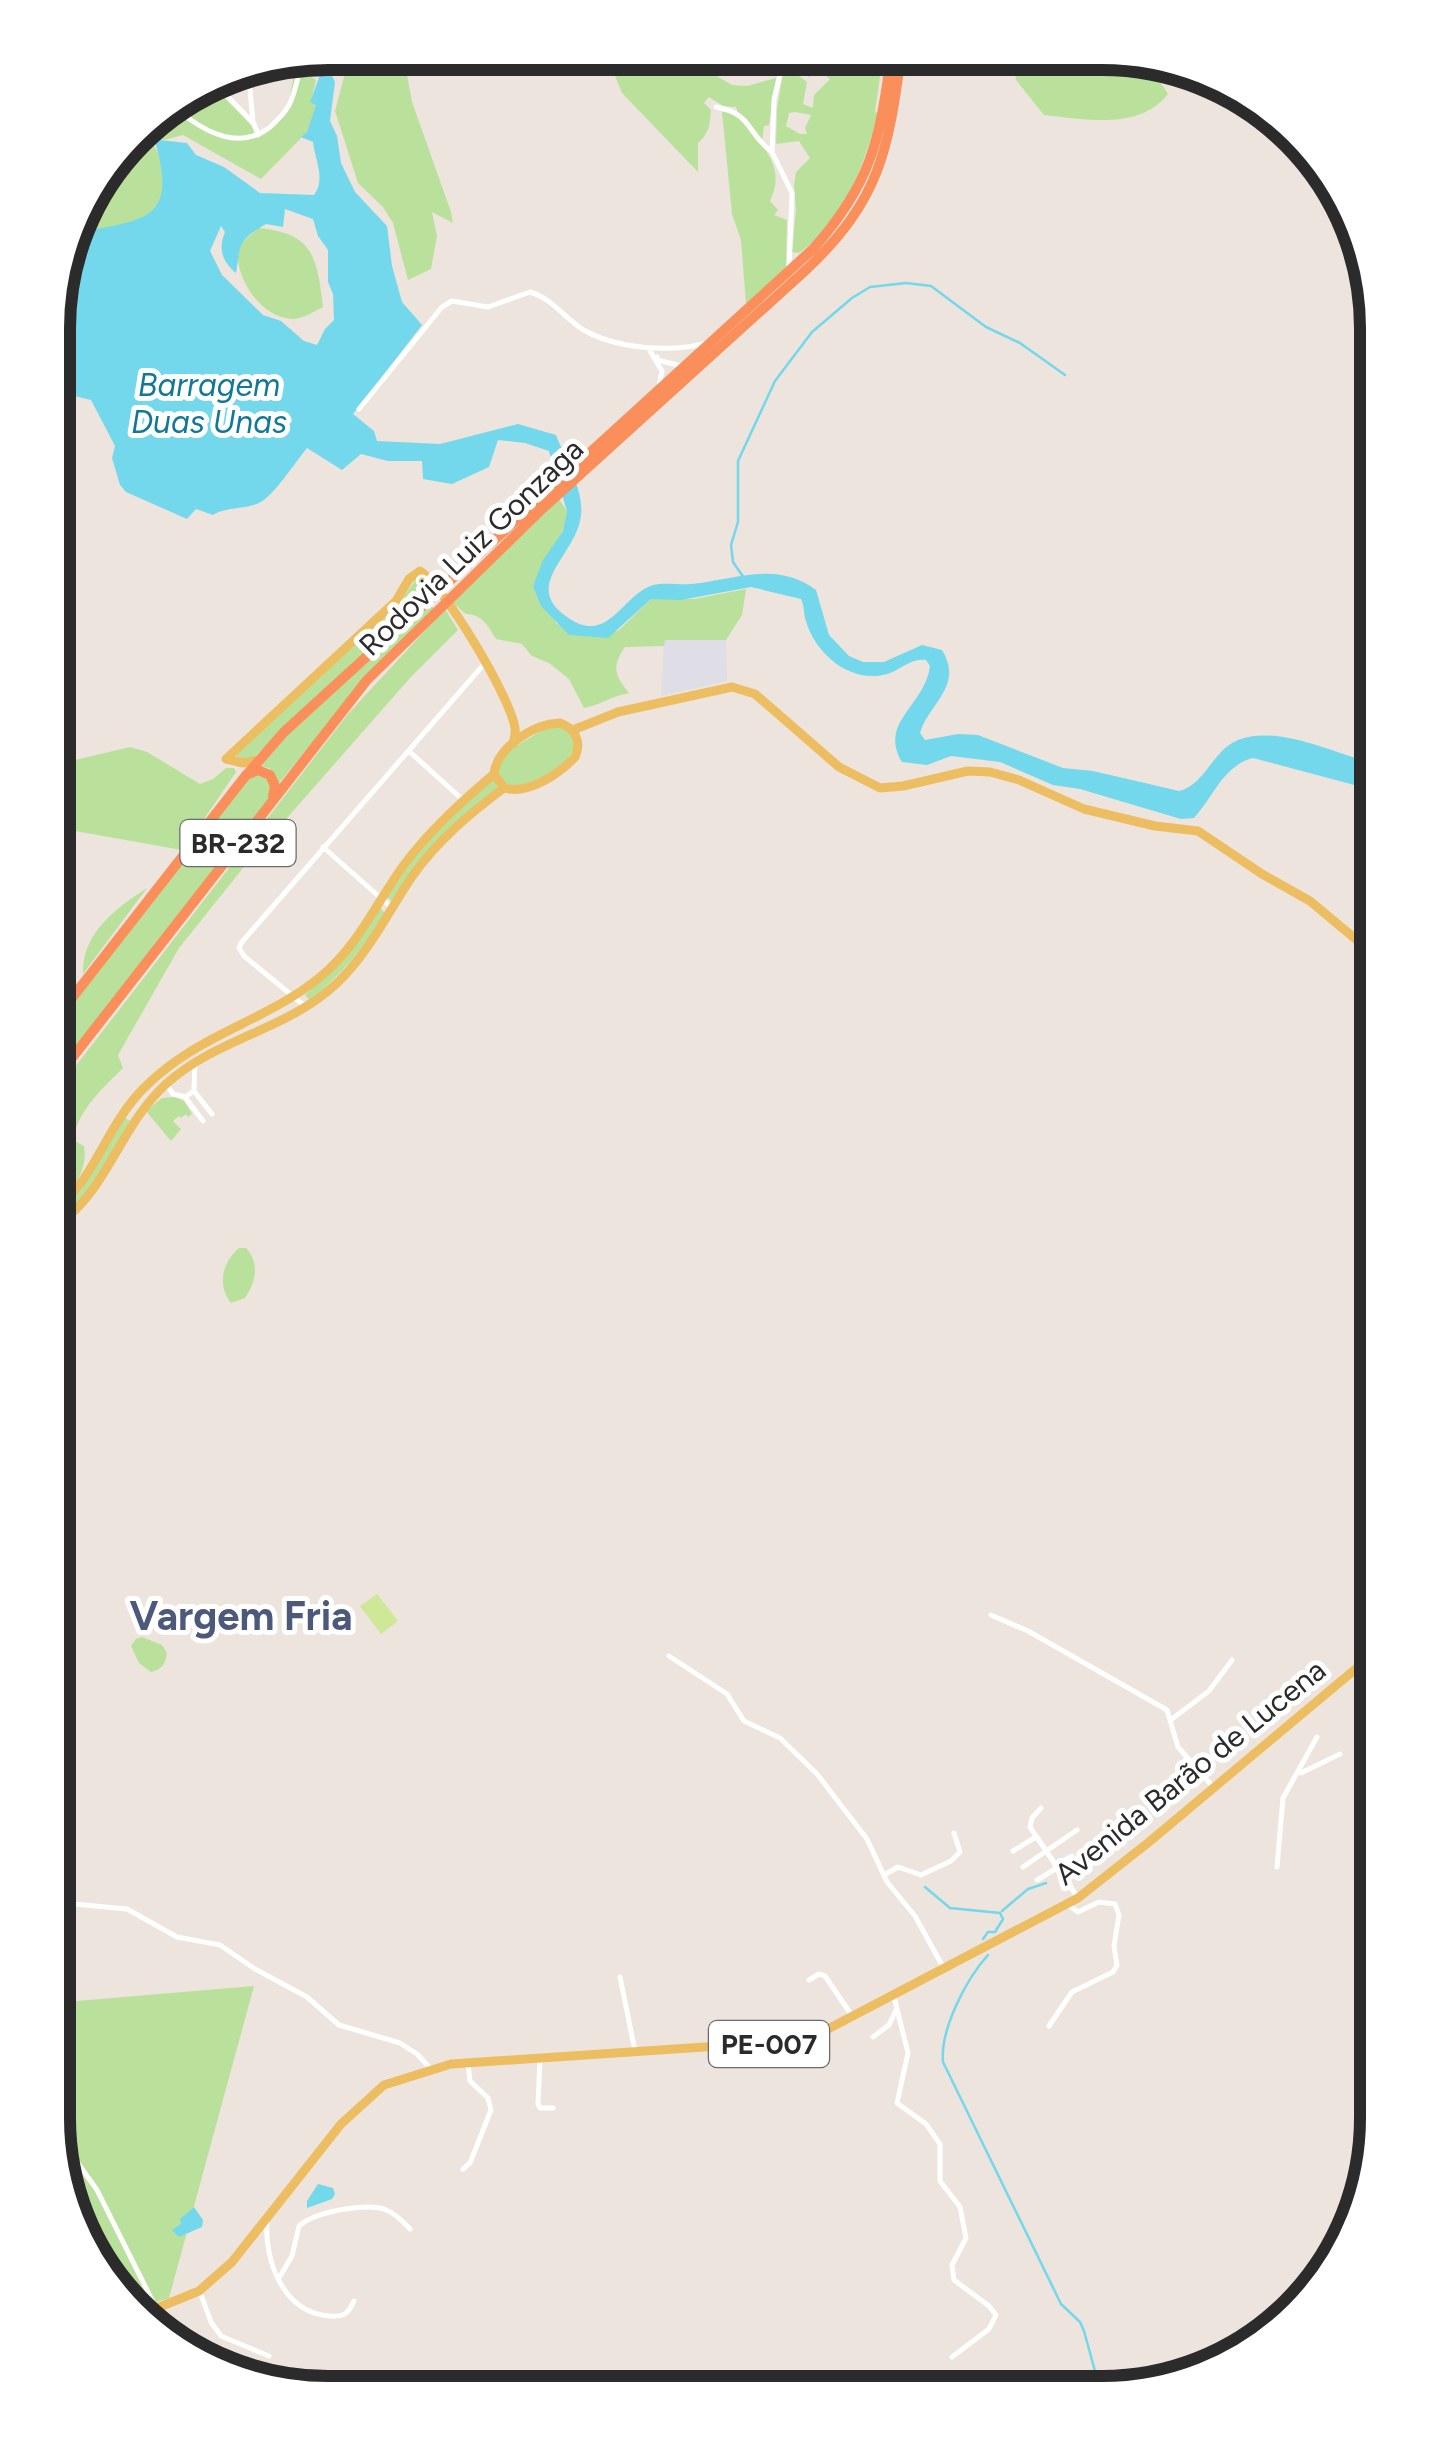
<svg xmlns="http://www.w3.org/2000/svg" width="1430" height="2446" viewBox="0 0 1430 2446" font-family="Figtree,sans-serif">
<rect width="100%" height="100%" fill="#ece4dd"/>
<!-- industrial -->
<path fill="#dfdde5" d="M664,640H726L727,681L661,696Z"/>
<!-- green -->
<path fill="#bae19b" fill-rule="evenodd" d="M357,53H403L412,102L451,212L453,223L432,212L437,236L431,269L408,280L393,223L383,207L358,183L335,111L344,77Z
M594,54L681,55L732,85L747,86L776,78L769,125L764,126L762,141L747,119L739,114C759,145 788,164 770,201L778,210L774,215L787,220L786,267L746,304L741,240L732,214L722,112L738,113L736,107L723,106L709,97L704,103L711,110C710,125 709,133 698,143V172L622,93L615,76Z
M786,55L855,56L854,70L862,72L861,56H883L875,111L878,115C863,166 845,221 799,253L792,252L796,209L794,186L796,172L810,158L799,141L776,144L777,109ZM799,59H810L808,77L822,73L830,79L814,95L813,108L803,104L807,82L795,73ZM795,112L811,115L805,128L807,134H800L786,126L789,113Z
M1014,57L1145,58L1168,94C1139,131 1085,119 1044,115L1016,80Z
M300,69L316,80L311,101L317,104L307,132L261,179L183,135L152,143C161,155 162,167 163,180C167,227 104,227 72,235L81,206L146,121L172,105L189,116L174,104L209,82L251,125L256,135L288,108L293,80Z
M258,228C313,233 317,256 323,307C313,312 303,319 292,319C260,318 233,275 238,246Z
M559,499L567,511L564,528L533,586L557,624L618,631L651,599H694L746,589L742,615L726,640H665L664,646L625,647C611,667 615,675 629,693C611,696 601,705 584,708L569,679L549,663L532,656L522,644L496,639C489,627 482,614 466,614L451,601Z
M418,576H424L434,590L255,756L242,759L237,757L236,753L407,592Z
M426,602L435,609L370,672L279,783L269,768L261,766L286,733Z
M445,609L458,630L410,678L243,868L179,948L118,1055L123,1068C102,1089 78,1110 73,1140L84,1146C88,1171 73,1190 54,1205V1094L348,714Z
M549,726L567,727L577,744C564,770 537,786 508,788L496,774L503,754Z
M130,747L147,752L200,784L213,779L226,768H234L236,772L189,841L253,772L271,779L270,803L54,1077V1029L182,850L75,831L54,857V770L58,764Z
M495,777L501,786C455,818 425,857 392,901L385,896L433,833Z
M147,888L83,974C82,933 115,909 147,888Z
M379,907L384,912V916C363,949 340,975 310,1001L305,995L343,961Z
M175,1097L184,1101L192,1114L188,1117L186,1114L181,1118L179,1116L173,1121L181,1129L171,1141L146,1111L162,1098Z
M124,1117L130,1121L84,1200L54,1224V1217L81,1190Z
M239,1248H246C260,1263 256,1282 245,1298L231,1303C217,1284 222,1263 239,1248Z
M142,1637L162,1645L167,1653C165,1664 163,1669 151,1672L139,1663L131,1646L136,1639Z
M254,1986L169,2298L136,2309L67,2207L53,2118V2003Z"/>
<!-- pitch -->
<path fill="#cee897" d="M377,1594L398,1621L381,1634L360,1606Z"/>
<!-- water -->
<path fill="#73d8eb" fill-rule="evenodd" d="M325,61L335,82L330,121L337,136L341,163L355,192L387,226L392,266L402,302L422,325L353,414L374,431L377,441L440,444L518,424L556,435C565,459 584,489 581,515C577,556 518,586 570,619C609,644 622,595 653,585C664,582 680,585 691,584C735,580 776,560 816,590L829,635L849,656L863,662H884L922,645L942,650C964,686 929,703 920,733L925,740L958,734L978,735L1063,768L1093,771L1179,791C1200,786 1209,763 1224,749C1258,717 1326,750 1365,761H1377V791L1253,758C1224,765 1213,797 1194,818L1181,819L1080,789L1053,785L1000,762L951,756L927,765L902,762C878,722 925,706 930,666L926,660C911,658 903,668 890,673C854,686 816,656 806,621C803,613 805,607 801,599L751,587L681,600L651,599L608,638L569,635L541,606L533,586L543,560L563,531L567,511L549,451L525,443L498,440L489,467L452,484L423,479L422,461H388L361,454L342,470L307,448C296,461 273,497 259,503C245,509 225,507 213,515L196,509L187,519L126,492L120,485L112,458L115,446L91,400L74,396L55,406V293L72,235C135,218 181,228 155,142L159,140L187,143L196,155L224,167L260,193L314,195C326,179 315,160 313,142L301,137L307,132L316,105L310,102ZM285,209L313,219L318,236L328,250V282L333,294L334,320L325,329L317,345L304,341L281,321L263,315L222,275L210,251L221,226L225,232C218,249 222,261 236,273C241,243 237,241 266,224L283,227Z
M318,2184L333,2188L335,2194L332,2199L307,2208V2201Z
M194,2207L203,2220L202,2227L179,2237L172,2230L181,2224L180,2219Z"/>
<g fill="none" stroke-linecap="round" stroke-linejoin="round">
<!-- stream -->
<path stroke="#73d8eb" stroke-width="2.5" d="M744,578L733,562L731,545L738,522V461L775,381L812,332L852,298L870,287L906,283L931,286L986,327L1020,343L1065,375
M925,1887L950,1908L1000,1913L1003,1919L995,1932H988L983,1939
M1002,1911L1028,1889L1046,1883
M988,1955C967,1978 940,2029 943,2062L1061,2304L1080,2322L1084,2331L1101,2393"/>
<!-- river -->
<path stroke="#73d8eb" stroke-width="9" d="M780,2393L789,2385L804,2386L808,2393"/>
<!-- minor -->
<path stroke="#fff" stroke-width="5" d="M785,55L774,99L772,152L792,193L789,269
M248,68L253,122
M212,80L254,124L258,135
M172,105C199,129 237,153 270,127C277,120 286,113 290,103C296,90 299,72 302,58
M716,107C752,113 747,134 772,152
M650,351L662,371L659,386
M657,357V360L682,366
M359,409L442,307L452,301L488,307L530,292C551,298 564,317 582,329C615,349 671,353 707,343
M410,752L463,800
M323,847L392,908
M306,1007L244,956L239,948L241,943L485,663
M166,1084L173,1094L185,1097L194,1091L195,1062
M194,1091L212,1114
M185,1097L203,1121
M991,1615L1028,1631L1167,1710L1178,1747L1214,1788
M669,1656L727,1694L744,1721L780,1738L817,1774L867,1839L887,1882L915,1916L943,1967
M1172,1719L1209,1691L1232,1660
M1301,1773L1340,1754
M1041,1808L1032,1818L1030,1827L1078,1898
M1013,1851L1036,1837
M1055,1866L1072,1856
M1023,1867L1077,1830
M1277,1867L1283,1798L1317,1737
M884,1875L898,1867L921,1875L951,1861L960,1852L954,1833
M1037,1880L1057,1868
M53,1902L127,1909L177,1937L220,1945L255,1969L307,1997L339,2025L400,2043L417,2054L430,2068
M620,1977L635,2051
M809,1980L819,1974L825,1976L852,2016
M894,1997L908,2053L897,2103L926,2124L940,2144V2181L960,2207L966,2238L952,2265L954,2280L989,2306L996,2315L989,2329L952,2357
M1049,2026L1072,1992L1113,1972L1117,1965L1114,1946L1119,1915L1115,1904L1099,1902L1078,1912L1067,1904
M873,2037L889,2025L896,2010
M540,2058L538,2104L540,2108H553
M55,2131L97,2190L156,2308
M463,2169L470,2163L491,2110L488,2098L470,2081L468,2064
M267,2220C264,2261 283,2313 330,2316C344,2317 348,2314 354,2301
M279,2278L292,2256L299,2226C314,2212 364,2203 384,2209C395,2213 402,2221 410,2229
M200,2292L211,2322L221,2336L269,2356"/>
<!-- major -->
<path stroke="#edbe61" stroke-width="9" d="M560,723C575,728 582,742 575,757C559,774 528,795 504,788L494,774C497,747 533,724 560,723Z
M573,730L618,712L732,687L755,694L839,767L880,788L903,786L968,771L990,772L1019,780L1084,809L1155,826L1198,831L1262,874L1310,901L1377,957
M226,759L396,601L409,579L420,571C444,586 511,698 515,728C516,733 514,739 513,744
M226,759L243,763L258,760
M54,1210C94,1182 106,1126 143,1089C198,1032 272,1021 327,971C359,942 378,901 403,866C429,831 461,802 494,774
M54,1227C107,1194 118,1128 166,1084C217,1038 287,1030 336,984C368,954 387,914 411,878C436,842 469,814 504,788
M140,2315L199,2291L232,2262L341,2124L384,2085L451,2064L807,2040L1078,1898L1149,1842L1377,1651"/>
<!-- highway -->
<path stroke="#fa8f5b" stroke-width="10" d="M246,775L258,770L270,775L275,786L273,796
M54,1021L243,779L284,732L813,249C871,184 880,140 891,56
M54,1081L367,680L542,509L808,268C880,199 888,151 901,56"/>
</g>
<g text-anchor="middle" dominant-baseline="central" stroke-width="10" stroke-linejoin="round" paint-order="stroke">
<!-- shield labels -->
<g fill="#fff" stroke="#6b6b6b" stroke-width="2.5">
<rect x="180.5" y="820" width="115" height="46" rx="8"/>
<rect x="709" y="2021" width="120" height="46" rx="8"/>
</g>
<g font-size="28" font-weight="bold" fill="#2b2b2b">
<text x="238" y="843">BR-232</text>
<text x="769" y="2044">PE-007</text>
</g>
<!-- street labels -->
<g font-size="30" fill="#2b2b2b" stroke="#fff">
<text transform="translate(471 547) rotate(-44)">Rodovia Luiz Gonzaga</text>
<text transform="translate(1190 1772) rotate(-39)">Avenida Barão de Lucena</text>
</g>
<!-- water labels -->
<g font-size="32" font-style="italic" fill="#117898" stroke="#fff">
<text x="209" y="385">Barragem<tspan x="209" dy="37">Duas Unas</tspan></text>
</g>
<!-- district labels -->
<g font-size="40" font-weight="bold" fill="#4c597a" stroke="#fff">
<text x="241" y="1616">Vargem Fria</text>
</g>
</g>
<!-- crop -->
<path d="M0 0H1430V2446H0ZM328 70H1102A258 258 0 0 1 1360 328V2118A258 258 0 0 1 1102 2376H328A258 258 0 0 1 70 2118V328A258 258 0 0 1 328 70Z" fill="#fff" fill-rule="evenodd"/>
<path fill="none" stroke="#2b2b2b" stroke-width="12" d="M328 70H1102A258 258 0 0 1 1360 328V2118A258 258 0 0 1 1102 2376H328A258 258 0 0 1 70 2118V328A258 258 0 0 1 328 70Z"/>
</svg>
